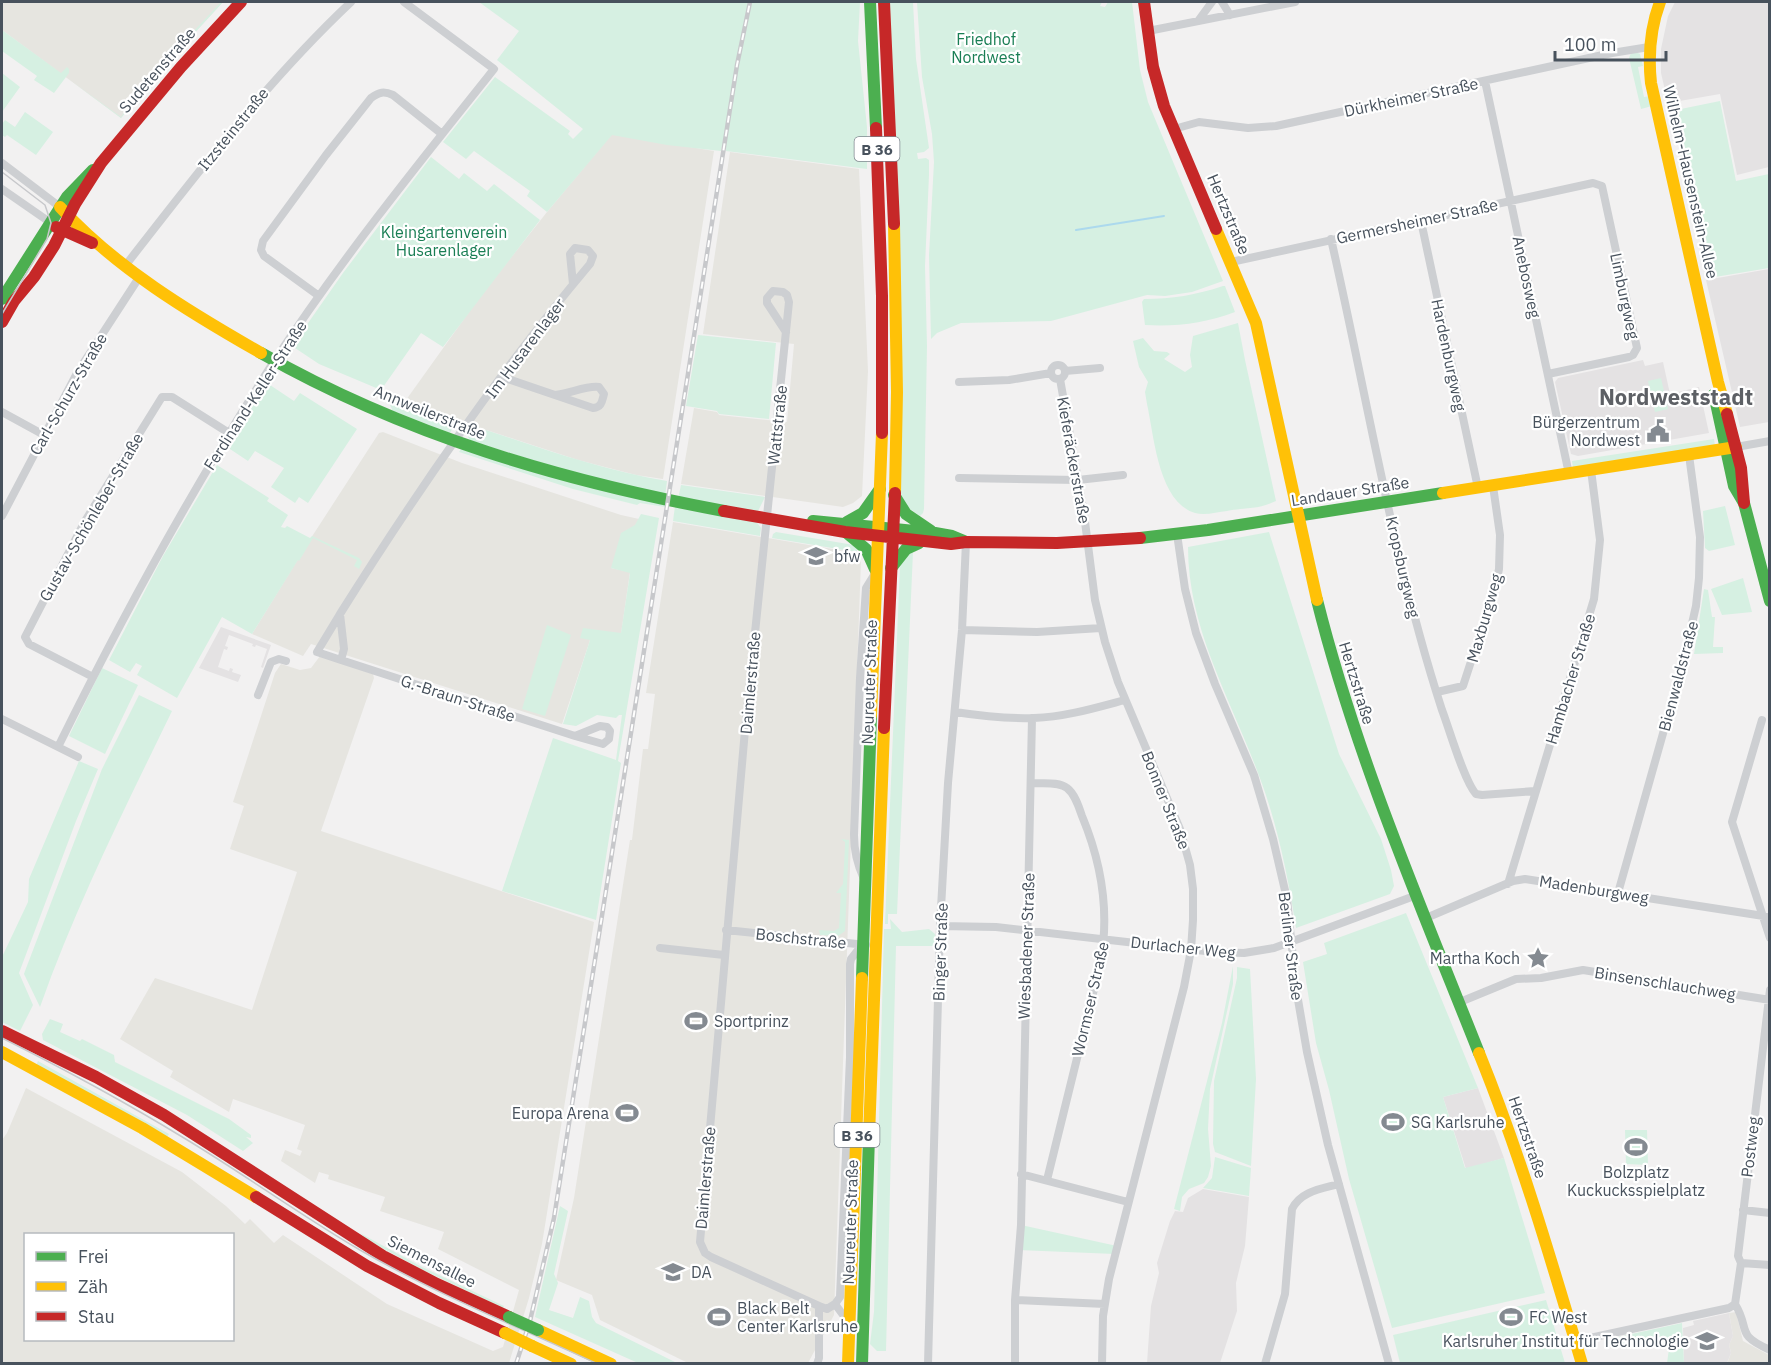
<svg xmlns="http://www.w3.org/2000/svg" width="1771" height="1365" viewBox="0 0 1771 1365" font-family="'IBM Plex Sans',sans-serif">
<rect width="100%" height="100%" fill="#f2f1f1"/>
<!-- commercial -->
<path fill="#e6e5e0" fill-rule="evenodd" d="M2,2H223L167,63L121,118L2,30Z
M612,134L714,151L663,479L636,475L578,460L459,421L406,400L479,298L547,212Z
M730,152L859,169L868,371L862,496L853,503L843,507L681,484L694,408L717,412L719,415L787,422L794,344L703,334Z
M383,432L462,463L621,515L639,519L611,568L630,572L621,634L590,640L562,724L311,644L303,656L252,634L311,538L379,433Z
M673,522L856,553L861,560L834,1315L808,1363H688L600,1320L592,1295L556,1280L574,1198L630,840H632L643,749H648L655,694L646,693Z
M320,656L373,674L374,678L321,831L594,922L542,1244L529,1298L509,1363L2,1364V1140L7,1133L26,1088L182,1172L226,1206L245,1224L250,1219L274,1243L283,1235L387,1304L493,1351L503,1347L519,1290L438,1249L444,1232L380,1211L385,1197L328,1179L329,1175L319,1172L315,1183L281,1161L285,1150L300,1156L302,1151L297,1149L305,1125L233,1099L229,1112L170,1077L173,1071L120,1039L155,978L252,1010L297,872L230,849L244,806L233,802L275,673L281,664L300,670L311,668ZM26,1234H232V1340H26Z
M1736,1312L1743,1341L1769,1355V1363L1727,1364L1731,1353L1729,1345L1733,1336L1729,1313Z"/>
<!-- education -->
<path fill="#e4e2e3" d="M1675,2H1769V167L1737,175L1720,94L1668,103L1661,73V49L1668,16Z
M1769,269V422L1740,427L1706,280Z
M1643,360L1645,366L1663,362L1670,394L1699,387L1709,433L1578,456L1571,454L1555,382L1558,378Z
M221,627L271,645L263,668L261,667L267,649L256,645L255,647L252,646L253,644L229,635L225,646L228,647L227,650L224,649L218,667L229,671L230,668L233,669L232,672L241,675L238,682L199,668Z
M1478,1088L1504,1158L1466,1169L1443,1097Z
M1203,1189L1249,1197L1245,1246L1236,1283L1237,1311L1220,1363H1147L1151,1306L1159,1273L1157,1263L1170,1221L1175,1211L1183,1212L1188,1198Z
M1729,1313L1733,1336L1729,1345L1731,1353L1727,1363H1684L1683,1328L1694,1325L1693,1321Z"/>
<!-- green -->
<path fill="#d6f0e2" d="M221,2H223L167,63L121,118L71,81L121,117L172,46L177,49Z
M479,2H860L858,41L867,127V169L726,151V146L722,145L721,151L667,145L612,135L547,212L527,196L530,191L474,151L466,159L443,142L495,77L570,131L568,134L573,139L583,129L497,60L519,31Z
M888,2H913L916,59L929,148L924,152L917,153L918,159L926,158L929,160V175L925,266L927,346L924,509L923,513L920,516L910,509L908,511L901,497Z
M917,2H1102L1100,6L1105,7L1108,2H1132L1140,70L1148,102L1223,281L1192,292L1165,296L1147,295L1051,321L961,323L937,333L931,339L929,255L934,162L932,134L922,77Z
M2,30L61,73L67,67L69,69V73L54,93L34,80L37,76L2,51Z
M1636,52L1640,54L1643,66L1638,67L1644,97L1650,96L1652,106L1641,109L1629,58L1631,53Z
M2,73L20,87L2,112Z
M1720,101L1736,181L1769,174V268L1709,278L1671,111Z
M25,112L53,132L36,155L7,135L5,137L2,135V124L5,120L15,127Z
M431,157L459,179L464,173L487,191L494,184L540,220L443,347L421,333L381,390L319,364L292,346L343,273Z
M1223,286H1225L1235,312C1206,323 1176,327 1145,325L1142,302L1144,299C1172,299 1196,295 1223,286Z
M1238,323L1245,360L1276,501C1256,510 1248,507 1227,511C1217,512 1205,516 1195,513C1158,502 1154,435 1147,404L1145,392L1148,382L1139,367L1133,341L1143,338L1154,351L1167,352L1170,354L1164,359L1185,372L1192,367L1190,355L1193,336Z
M698,335L776,343L769,419L719,414L717,411L686,406Z
M1661,378L1668,409L1655,412L1648,381Z
M267,383L294,401L300,393L357,429L308,503L299,497L295,503L271,487L284,468L255,451L248,461L227,447Z
M393,401L454,425L450,433L393,411L390,405Z
M474,426C538,447 601,470 667,481L665,496L627,489L471,441L468,437Z
M1714,439L1715,445L1573,468L1572,461Z
M462,448L666,504L665,507L640,503L637,505L573,489L459,452Z
M217,465L269,498L267,501L288,515L281,527L285,528L287,526L310,538L312,536L359,558L362,562L359,569L354,566L357,560L313,538L299,561L298,560L252,634L222,617L177,698L137,675L142,666L136,663L130,672L109,660L163,556Z
M681,485L765,497L757,513L678,499Z
M675,506L755,520L761,528L760,536L673,521Z
M1725,506L1735,545L1709,551L1705,548L1703,511Z
M641,514L659,518L618,761L621,763L596,920L502,891L553,738L616,760L622,715H619L616,718L597,715L576,726L563,724L590,640L580,638L583,628L621,633L630,573L611,568L621,533L635,525Z
M776,532L854,545L858,549L856,552L772,538L773,534Z
M1269,532L1339,754L1381,839L1391,870L1394,886L1390,894L1296,928C1288,876 1277,822 1258,773C1230,698 1188,628 1188,547Z
M913,552L897,914H888V924H885L900,566L905,557Z
M1743,578L1752,612L1722,615L1711,589Z
M1704,589L1708,590L1712,617H1715L1713,647H1723V653L1694,654Z
M547,625L571,635L545,716L522,709Z
M102,668L138,685L105,754L69,736Z
M139,695L172,711C125,808 76,905 40,1007L24,974L25,971L102,769Z
M79,761L98,769L76,821L19,973L33,1005L20,1031L2,1022V957L28,902L29,879Z
M841,839L849,840L845,931L838,936L820,935L819,930L834,931L839,928L841,893H836L843,884L845,846V842Z
M1406,913L1478,1088L1443,1097L1465,1168L1504,1158L1545,1293L1392,1328L1349,1179L1329,1090L1316,1043L1303,962L1327,954L1324,943Z
M890,919L902,932L929,929L935,934V946H896L886,1351H877L870,1344L874,1312L884,929H891Z
M1233,966V984L1210,1089L1208,1129L1211,1166L1208,1177L1204,1183L1189,1189L1182,1197L1180,1211L1174,1209L1222,1023Z
M1237,967L1250,969L1256,1079L1251,1166L1215,1152L1213,1144L1214,1081L1237,978Z
M50,1019L63,1024L60,1032L80,1041L82,1039L114,1055L115,1062L229,1119L251,1135V1138L246,1137L253,1143L243,1151L187,1115L43,1040L42,1034Z
M38,1061L169,1134L167,1137L36,1066Z
M1625,1130H1647L1648,1165L1626,1164Z
M1215,1157L1251,1168L1249,1196L1203,1188L1212,1178Z
M560,1206L568,1211L554,1274L558,1283L549,1310L573,1318L580,1297L589,1301L592,1317L596,1323L677,1363H638L535,1317Z
M1021,1225L1117,1246L1115,1254L1018,1250Z
M360,1233L420,1266L504,1306L503,1308L425,1271L369,1241Z
M1546,1300L1565,1363H1400L1393,1335Z
M1682,1323L1684,1363H1667L1669,1349L1661,1340C1649,1338 1637,1343 1627,1346L1626,1348L1617,1345L1619,1341L1615,1339L1613,1343L1604,1340Z"/>
<g fill="none" stroke-linecap="round" stroke-linejoin="round">
<!-- stream -->
<path stroke="#acd9ed" stroke-width="2" d="M1076,230L1164,216"/>
<!-- street -->
<path stroke="#cdcfd2" stroke-width="8" d="M1222,2L1230,15
M1198,21L1212,2
M1148,31L1295,2
M1485,81L1569,474
M1174,129L1199,122L1248,128L1276,126L1612,53L1649,47
M2,163L60,207
M2,189L51,223
M1421,221L1478,488
M1331,239C1367,396 1392,556 1442,710C1449,728 1464,781 1476,794L1482,795L1535,791
M1231,262L1593,183L1602,186L1637,348L1633,355L1629,357L1548,374
M125,266C197,174 266,82 351,2
M319,296L264,256L261,250L263,241L326,155L371,98C379,92 384,91 393,95L442,134
M786,332L767,303V298L773,291L783,292L787,295L789,302L745,730L700,1242L705,1253L711,1257L819,1306V1358L817,1364
M1051 372a7 7 0 1 1 14 0a7 7 0 1 1-14 0Z
M1065,371L1100,368
M502,377L593,408C602,407 602,401 604,394L599,387C587,385 569,394 555,395
M1060,379L1084,514L1095,600L1105,642L1118,682L1180,829L1190,865L1193,889V920L1191,950L1184,987L1109,1279L1103,1316L1102,1364
M959,382L1009,380L1051,373
M2,412L44,435
M1736,447L1770,441
M959,478L1078,480L1123,475
M2,516L77,373L140,276
M1177,534L1185,589L1196,633L1215,684L1254,775L1273,839L1287,899L1296,988L1307,1052L1328,1145L1389,1364
M340,614C416,493 498,373 590,264L593,256L588,250L575,248L570,254L573,284
M340,614L344,649L341,660L317,652Z
M962,630L1037,632L1101,628
M341,660L575,736
M93,677L29,644L25,637L85,521L162,397H172L229,433
M1437,692L1463,686L1495,588L1499,569L1500,535L1493,486
M258,695L271,662L279,659L286,661
M955,712C981,716 1008,719 1034,718C1065,717 1095,708 1125,700
M2,719L78,757
M1762,720L1732,822L1770,938
M600,726L607,727L610,731L609,739L603,744L575,736Z
M58,747C123,615 193,487 273,363C340,261 418,164 494,69L404,2
M1031,783C1041,784 1059,781 1067,788C1075,794 1079,807 1082,816C1102,864 1110,914 1100,965L1047,1180
M864,879C857,864 854,851 854,835L860,678L866,588L874,575
M1508,884L1594,599L1600,540L1591,470
M1618,893L1684,659L1696,606L1699,578L1700,537L1689,455
M1426,918L1513,881L1525,879L1770,917
M940,926L996,927L1214,952L1244,953L1274,948L1417,895
M726,930L866,945
M660,948L724,955
M1460,1002L1516,979L1541,978L1583,970L1770,1000
M1021,1174L1128,1202
M1743,1210L1770,1213
M1741,1263L1770,1265
M1015,1300L1105,1304
M835,1304L849,1323
M1735,1304L1741,1263L1738,1256L1770,990
M1735,1304C1751,1330 1734,1334 1770,1350
M819,1306L827,1309L835,1304L840,1297L850,1057V964L851,959L862,945
M1576,1341L1729,1308L1735,1304
M928,1364L940,926L948,783L962,630L966,542
M1015,1364V1300L1021,1225L1032,718
M1265,1364L1285,1294L1292,1209C1301,1191 1321,1189 1339,1184"/>
<!-- fast -->
<path stroke="#4caf50" stroke-width="12" d="M870,2L876,128
M2,299L67,197L93,170
M261,353C405,435 562,481 724,511
M1714,394L1734,486L1744,503L1770,601
M894,495L906,514L931,531
M813,521L935,533L952,536L964,541
M847,522L863,513L880,489
M848,534L866,549L875,569
M1140,538L1208,530L1443,493
M891,568L906,549L919,543
M1317,600C1356,756 1420,904 1479,1053
M862,978L871,715
M862,1364L869,1136"/>
<!-- slow -->
<path stroke="#ffc107" stroke-width="12" d="M1660,2C1650,29 1648,55 1651,83L1718,382L1727,414
M60,207C116,268 189,312 261,353
M894,224L897,392L895,493
M1216,229L1256,323L1317,600
M1443,493L1736,447
M871,715L882,433
M2,1052L142,1128L256,1197
M1479,1053C1520,1154 1551,1259 1582,1364
M869,1136L884,728
M538,1330L611,1364
M532,1346L571,1364
M848,1364L862,978"/>
<!-- jam -->
<path stroke="#c62828" stroke-width="12" d="M884,2L894,224
M1144,2L1153,67L1164,106L1216,229
M876,128L882,296V433
M56,227L92,243
M2,322L14,301L34,277L54,246L75,204L101,163L181,67L241,2
M1727,414L1741,468L1744,503
M724,511L845,532L951,544L966,542L1057,543L1140,538
M884,728L895,493
M2,1031L96,1077L164,1115L383,1256L437,1284L509,1317
M256,1197L367,1266L439,1303L505,1333"/>
<!-- tram -->
<path stroke="#c7c8cb" stroke-width="1.5" d="M2,172L45,205L51,223L47,239L2,314
M2,1038C64,1069 125,1102 184,1138C244,1174 300,1215 360,1250C436,1294 518,1327 598,1364"/>
<!-- rail casing -->
<g stroke="#c7c8cb" stroke-width="4.5">
<path id="rail" d="M516,1364L530,1321L554,1218L737,65L750,2"/>
</g>
<!-- rail -->
<use href="#rail" stroke="#fff" stroke-width="2" stroke-dasharray="7" stroke-linecap="butt"/>
<!-- fast-bridge -->
<path stroke="#4caf50" stroke-width="12" d="M509,1317L538,1330"/>
<!-- slow-bridge -->
<path stroke="#ffc107" stroke-width="12" d="M505,1333L532,1346"/>
</g>
<!-- icons -->
<defs>
<g id="civic-bare" transform="scale(1.8)"><path d="M-.6-6.5H3V-4.5H.6V-3L4-1V1h2V6H-6V1h2V-1L-.6-3ZM-1.2 2.5V6h2.4V2.5Z" fill="#848a91" stroke="#fff" stroke-width="2.5" paint-order="stroke"/></g>
<g id="university-bare" transform="scale(1.8)"><path d="M0-5L7-2L0 1L-7-2ZM-4 1L0 2.5L4 1V4Q0 6-4 4Z" fill="#848a91" stroke="#fff" stroke-width="2.5" paint-order="stroke"/></g>
<g id="sight-bare" transform="scale(1.8)"><path d="M0-6L1.8-2.2L6-1.7L2.9 1.2L3.7 5.4L0 3.3L-3.7 5.4L-2.9 1.2L-6-1.7L-1.8-2.2Z" fill="#848a91" stroke="#fff" stroke-width="2.5" paint-order="stroke"/></g>
<g id="stadium-bare" transform="scale(1.8)"><path d="M0-5a6.5 5 0 1 0 0 10a6.5 5 0 1 0 0-10ZM-3.5-1.8h7v3.6h-7Z" fill="#848a91" stroke="#fff" stroke-width="2.5" paint-order="stroke"/></g>
</defs>
<g fill-rule="evenodd">
<use href="#civic-bare" x="1658" y="431"/>
<use href="#university-bare" x="816" y="556"/>
<use href="#sight-bare" x="1538" y="958"/>
<use href="#stadium-bare" x="696" y="1021"/>
<use href="#stadium-bare" x="627" y="1113"/>
<use href="#stadium-bare" x="1393" y="1122"/>
<use href="#stadium-bare" x="1636" y="1147"/>
<use href="#university-bare" x="673" y="1272"/>
<use href="#stadium-bare" x="719" y="1317"/>
<use href="#stadium-bare" x="1511" y="1317"/>
<use href="#university-bare" x="1707" y="1341"/>
</g>
<g text-anchor="middle" dominant-baseline="central" stroke-width="4.5" stroke-linejoin="round" paint-order="stroke">
<!-- shield labels -->
<g fill="#fff" stroke="#7f868e" stroke-width="1.5">
<rect x="854.5" y="137" width="45" height="24" rx="4.5"/>
<rect x="834.5" y="1123" width="45" height="24" rx="4.5"/>
</g>
<g font-size="15" font-weight="bold" fill="#48525d">
<text x="877" y="149">B 36</text>
<text x="857" y="1135">B 36</text>
</g>
<!-- park labels -->
<g font-size="16" fill="#197e54" stroke="#fff">
<text x="986" y="39">Friedhof<tspan x="986" dy="18">Nordwest</tspan></text>
<text x="444" y="232">Kleingartenverein<tspan x="444" dy="18">Husarenlager</tspan></text>
</g>
<!-- street labels -->
<g font-size="16" fill="#48525d" stroke="#fff">
<text transform="translate(157 70) rotate(-49)">Sudetenstraße</text>
<text transform="translate(1411 97) rotate(-12)">Dürkheimer Straße</text>
<text transform="translate(233 129) rotate(-51)">Itzsteinstraße</text>
<text transform="translate(1691 182) rotate(77)">Wilhelm-Hausenstein-Allee</text>
<text transform="translate(1229 214) rotate(67)">Hertzstraße</text>
<text transform="translate(1417 221) rotate(-12)">Germersheimer Straße</text>
<text transform="translate(1527 277) rotate(78)">Anebosweg</text>
<text transform="translate(1625 296) rotate(78)">Limburgweg</text>
<text transform="translate(525 348) rotate(-53)">Im Husarenlager</text>
<text transform="translate(1449 355) rotate(78)">Hardenburgweg</text>
<text transform="translate(68 394) rotate(-60)">Carl-Schurz-Straße</text>
<text transform="translate(255 395) rotate(-57)">Ferdinand-Keller-Straße</text>
<text transform="translate(430 412) rotate(22)">Annweilerstraße</text>
<text transform="translate(777 425) rotate(-84)">Wattstraße</text>
<text transform="translate(1074 460) rotate(80)">Kieferäckerstraße</text>
<text transform="translate(1350 491) rotate(-9)">Landauer Straße</text>
<text transform="translate(91 517) rotate(-60)">Gustav-Schönleber-Straße</text>
<text transform="translate(1403 567) rotate(77)">Kropsburgweg</text>
<text transform="translate(1484 618) rotate(-74)">Maxburgweg</text>
<text transform="translate(1678 676) rotate(-75)">Bienwaldstraße</text>
<text transform="translate(1570 679) rotate(-73)">Hambacher Straße</text>
<text transform="translate(869 682) rotate(-88)">Neureuter Straße</text>
<text transform="translate(750 683) rotate(-85)">Daimlerstraße</text>
<text transform="translate(1357 683) rotate(73)">Hertzstraße</text>
<text transform="translate(458 698) rotate(18)">G.-Braun-Straße</text>
<text transform="translate(1166 800) rotate(68)">Bonner Straße</text>
<text transform="translate(1594 889) rotate(9)">Madenburgweg</text>
<text transform="translate(801 938) rotate(6)">Boschstraße</text>
<text transform="translate(1026 946) rotate(-88)">Wiesbadener Straße</text>
<text transform="translate(1291 946) rotate(83)">Berliner Straße</text>
<text transform="translate(1183 947) rotate(6)">Durlacher Weg</text>
<text transform="translate(940 952) rotate(-88)">Binger Straße</text>
<text transform="translate(1665 983) rotate(9)">Binsenschlauchweg</text>
<text transform="translate(1090 999) rotate(-77)">Wormser Straße</text>
<text transform="translate(1528 1137) rotate(71)">Hertzstraße</text>
<text transform="translate(1750 1147) rotate(-83)">Postweg</text>
<text transform="translate(705 1178) rotate(-85)">Daimlerstraße</text>
<text transform="translate(850 1222) rotate(-88)">Neureuter Straße</text>
<text transform="translate(432 1261) rotate(27)">Siemensallee</text>
</g>
<!-- poi labels -->
<g font-size="16" fill="#48525d" stroke="#fff" text-anchor="start">
<text x="1640" y="422" text-anchor="end">Bürgerzentrum<tspan x="1640" dy="18">Nordwest</tspan></text>
<text x="834" y="556">bfw</text>
<text x="1520" y="958" text-anchor="end">Martha Koch</text>
<text x="714" y="1021">Sportprinz</text>
<text x="609" y="1113" text-anchor="end">Europa Arena</text>
<text x="1411" y="1122">SG Karlsruhe</text>
<text x="1636" y="1172" text-anchor="middle">Bolzplatz<tspan x="1636" dy="18">Kuckucksspielplatz</tspan></text>
<text x="691" y="1272">DA</text>
<text x="737" y="1308">Black Belt<tspan x="737" dy="18">Center Karlsruhe</tspan></text>
<text x="1529" y="1317">FC West</text>
<text x="1689" y="1341" text-anchor="end">Karlsruher Institut für Technologie</text>
</g>
<!-- district labels -->
<g font-size="22" font-weight="bold" fill="#5d6065" stroke="#fff">
<text x="1676" y="396">Nordweststadt</text>
</g>
</g>
<!-- border -->
<rect width="1771" height="1365" fill="none" stroke="#48525d" stroke-width="6"/>
<!-- legend -->
<rect x="24" y="1233" width="210" height="108" fill="#ffffff" stroke="#b6babe" stroke-width="1.5"/>
<rect x="36" y="1252" width="30" height="9" fill="#4caf50" stroke="#b6babe" stroke-width="1.5"/>
<text x="78" y="1263" font-size="18" fill="#48525d">Frei</text>
<rect x="36" y="1282" width="30" height="9" fill="#ffc107" stroke="#b6babe" stroke-width="1.5"/>
<text x="78" y="1293" font-size="18" fill="#48525d">Zäh</text>
<rect x="36" y="1312" width="30" height="9" fill="#c62828" stroke="#b6babe" stroke-width="1.5"/>
<text x="78" y="1323" font-size="18" fill="#48525d">Stau</text>
<!-- scale -->
<path d="M1555 51v9h111v-9" fill="none" stroke="#48525d" stroke-width="3"/>
<text x="1564" y="51" font-size="18" fill="#48525d" stroke="#ffffff" stroke-width="4.5" paint-order="stroke">100 m</text>
</svg>
